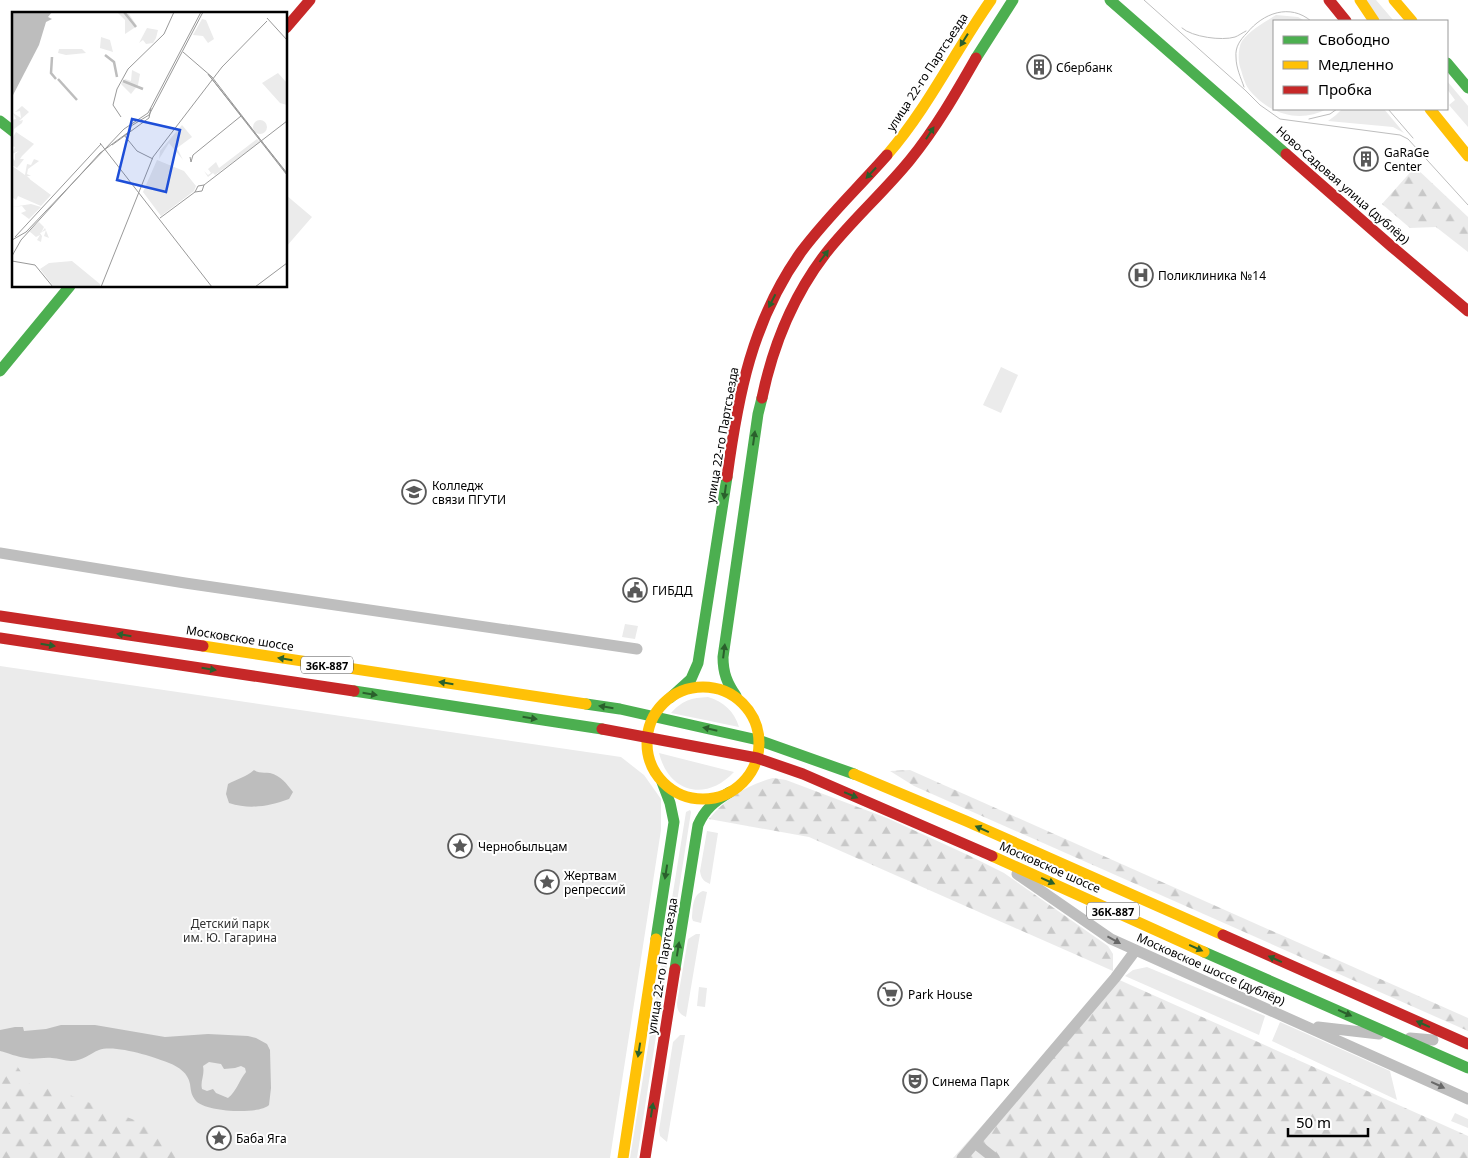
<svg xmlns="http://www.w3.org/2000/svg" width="1468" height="1158" viewBox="0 0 1468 1158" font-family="'Noto Sans',sans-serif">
<defs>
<pattern id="forest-firs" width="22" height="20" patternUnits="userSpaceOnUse" patternTransform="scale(1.25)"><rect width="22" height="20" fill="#ebebeb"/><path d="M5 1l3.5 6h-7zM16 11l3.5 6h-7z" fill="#c8c8c8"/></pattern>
</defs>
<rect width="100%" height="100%" fill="#fff"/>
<!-- green -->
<path fill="#ebebeb" d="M1356,0H1376L1394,21H1375Z
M1276,15L1298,17L1305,21H1274V109H1327C1304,121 1279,117 1259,100C1254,95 1247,89 1245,82C1243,78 1242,72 1240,67C1238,60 1238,48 1242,41C1250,30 1265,22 1276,15Z
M1447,81L1468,106V127L1449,105L1455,100L1447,89Z
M1342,109H1384L1404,133L1393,127L1328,121L1336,115Z
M286,195L312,217L286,247Z
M1001,367L1018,375L1001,413L983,405Z
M625,624L638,626L635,639L622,637Z
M0,666L621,757L644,775L661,799V830L610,1158H0Z
M708,697C724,702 734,711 739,727L671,713C683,700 691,698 708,697Z
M659,753L734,772C706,802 669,793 659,753Z
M690,810L691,812L637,1158H630L686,812Z
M707,831L718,833L710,884C703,881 701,878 700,871Z
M703,891L707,892L701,923L693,921L692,918C693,908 692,895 703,891Z
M696,934H700L686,1017C679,1014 677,1010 677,1003L688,939Z
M1147,967L1265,1016L1259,1035L1125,976L1133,970Z
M699,987L707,988L705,1007L697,1006Z
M1280,1022L1390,1071L1397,1100L1272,1041Z
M680,1035H685L667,1142L660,1136L659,1130L673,1042Z
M1455,1113L1468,1119V1128L1451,1121Z"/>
<!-- forest -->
<path fill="url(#forest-firs)" d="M1415,167L1468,217V252L1436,227L1410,228L1382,204Z
M910,770L1468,1018V1031L914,786L890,771Z
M773,778L786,780L887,818L968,855L1004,873L1108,946L1113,954V971L809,837L709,819C726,798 747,785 773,778Z
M1115,978L1468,1136V1158H953Z
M17,1066L31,1086L54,1089L163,1131L178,1151V1158H0V1067Z"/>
<!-- water -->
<path fill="#bdbdbd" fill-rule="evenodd" d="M254,770C259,774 264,772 270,773C281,776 286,783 293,792L289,799C269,806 251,810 229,803L226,794L228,784C237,779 246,777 254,770Z
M61,1025H95L165,1037L208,1034L248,1036L256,1038L267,1044L270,1050L271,1088L269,1105C259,1115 206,1112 196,1101C191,1095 191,1091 190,1084C188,1073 179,1067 169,1063C155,1057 114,1044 99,1050C89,1054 83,1061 71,1061C65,1061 58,1058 52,1058C43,1057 34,1060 26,1058C17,1057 8,1053 0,1051V1030L15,1027H23L24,1031L46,1029ZM209,1062L221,1064L224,1069L235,1068L241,1066L245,1068L246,1072C239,1080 237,1091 228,1098L216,1093L213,1089L207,1091L202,1089C200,1081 205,1075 203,1066Z"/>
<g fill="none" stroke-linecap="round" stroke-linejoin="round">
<!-- street -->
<path stroke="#bebebe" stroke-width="11" d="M0,553L185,583L637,649
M1017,874L1111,939L1468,1099
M1318,1027L1379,1034
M1410,1038L1433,1040
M975,1143L994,1158
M962,1158L1115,978L1135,951"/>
<!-- fast -->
<path stroke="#4caf50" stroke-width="11" d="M1110,0L1286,154
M976,58L1013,0
M1447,63L1468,88
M0,121L14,132
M0,371L70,286
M354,691L602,729
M736,696C727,683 723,673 723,657L758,414L762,398
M670,698L691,679L698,663L727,477
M586,704L620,709L758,740L854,774
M656,939L674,822L670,803L662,782
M1204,952L1468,1068
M675,969L698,825C705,809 715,801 730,792"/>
<!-- slow -->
<path stroke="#ffc107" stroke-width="11" d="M1360,0L1374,21
M1394,0L1412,21
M1430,109L1468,156
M887,155C928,108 955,51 991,0
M203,646L586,704
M647 743a56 56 0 1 1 112 0a56 56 0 1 1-112 0Z
M854,774L966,821L1223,935
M992,856L1204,952
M623,1158L656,939"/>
<!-- jam -->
<path stroke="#c62828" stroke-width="11" d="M1329,0L1346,21
M286,28L310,0
M1286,154L1391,246L1468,311
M762,398C773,345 793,296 826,253C852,220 884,192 910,160C936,128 956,93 976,58
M727,477C738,395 752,321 801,252C827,217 858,188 887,155
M0,616L203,646
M0,638L354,691
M602,729L757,758L803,774L992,856
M1223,935L1468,1044
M645,1158L675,969"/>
<!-- tram -->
<path stroke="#bebebe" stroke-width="1" d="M1144,0L1245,90L1260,105L1280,119L1400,135L1408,139L1468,205
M1182,28C1192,37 1222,41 1235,37C1238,36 1242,33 1246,31
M1244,87C1241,78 1236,68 1236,57C1235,47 1240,40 1247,33C1263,13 1290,3 1311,21
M1388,109L1413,138
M1309,119L1330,114L1337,109"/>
</g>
<!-- one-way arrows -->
<defs><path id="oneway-solid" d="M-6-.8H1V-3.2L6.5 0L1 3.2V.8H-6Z" transform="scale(1.25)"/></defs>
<g fill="#2a602c">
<use href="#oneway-solid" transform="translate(964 40) rotate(122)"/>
<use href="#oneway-solid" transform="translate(930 133) rotate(-57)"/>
<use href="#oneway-solid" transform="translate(871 173) rotate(133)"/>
<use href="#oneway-solid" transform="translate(824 256) rotate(-53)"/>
<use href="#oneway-solid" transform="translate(772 301) rotate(117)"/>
<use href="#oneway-solid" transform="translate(754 438) rotate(-82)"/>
<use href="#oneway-solid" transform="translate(725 492) rotate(98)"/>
<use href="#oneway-solid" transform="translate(124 635) rotate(-171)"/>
<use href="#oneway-solid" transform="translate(48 645) rotate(9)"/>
<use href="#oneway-solid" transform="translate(724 651) rotate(-83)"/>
<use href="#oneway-solid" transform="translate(285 659) rotate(-171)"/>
<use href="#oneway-solid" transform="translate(209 669) rotate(9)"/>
<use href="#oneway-solid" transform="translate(446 683) rotate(-171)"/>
<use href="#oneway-solid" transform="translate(370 694) rotate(9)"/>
<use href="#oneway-solid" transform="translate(606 707) rotate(-171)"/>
<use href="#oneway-solid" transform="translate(530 718) rotate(9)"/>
<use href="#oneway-solid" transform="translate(710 729) rotate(-167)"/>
<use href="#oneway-solid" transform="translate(851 795) rotate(23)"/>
<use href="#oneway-solid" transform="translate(982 829) rotate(-156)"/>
<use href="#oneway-solid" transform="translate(666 872) rotate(99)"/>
<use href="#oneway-solid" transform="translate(1048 881) rotate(24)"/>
<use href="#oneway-solid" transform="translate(1196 948) rotate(24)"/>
<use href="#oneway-solid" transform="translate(678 949) rotate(-81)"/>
<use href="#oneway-solid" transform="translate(1275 959) rotate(-156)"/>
<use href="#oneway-solid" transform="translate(1345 1013) rotate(24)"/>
<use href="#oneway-solid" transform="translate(1423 1024) rotate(-156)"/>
<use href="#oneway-solid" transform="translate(639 1050) rotate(99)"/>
<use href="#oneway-solid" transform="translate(652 1110) rotate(-81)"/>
</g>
<g fill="#686868">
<use href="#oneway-solid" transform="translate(1114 940) rotate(29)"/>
<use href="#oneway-solid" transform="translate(1438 1085) rotate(25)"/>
</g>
<!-- icons -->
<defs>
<g id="building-ring" transform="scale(1.25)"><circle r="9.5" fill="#fff" stroke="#595959" stroke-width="1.5"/><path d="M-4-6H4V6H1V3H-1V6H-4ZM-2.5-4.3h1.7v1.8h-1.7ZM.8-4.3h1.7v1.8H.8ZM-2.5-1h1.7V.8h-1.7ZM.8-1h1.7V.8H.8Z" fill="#595959"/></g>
<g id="hospital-ring" transform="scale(1.25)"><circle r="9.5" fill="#fff" stroke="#595959" stroke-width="1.5"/><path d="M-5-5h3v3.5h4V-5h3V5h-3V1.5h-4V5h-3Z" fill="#595959"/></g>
<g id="university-ring" transform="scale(1.25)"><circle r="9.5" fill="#fff" stroke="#595959" stroke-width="1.5"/><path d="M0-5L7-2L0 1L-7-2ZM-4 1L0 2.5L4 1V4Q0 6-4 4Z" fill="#595959"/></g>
<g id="civic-ring" transform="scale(1.25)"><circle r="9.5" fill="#fff" stroke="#595959" stroke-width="1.5"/><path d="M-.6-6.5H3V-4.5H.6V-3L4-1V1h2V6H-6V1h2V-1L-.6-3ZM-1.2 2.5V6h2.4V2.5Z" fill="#595959"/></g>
<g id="sight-ring" transform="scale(1.25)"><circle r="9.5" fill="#fff" stroke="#595959" stroke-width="1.5"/><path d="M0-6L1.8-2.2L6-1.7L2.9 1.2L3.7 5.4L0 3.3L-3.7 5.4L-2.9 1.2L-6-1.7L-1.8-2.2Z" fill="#595959"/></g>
<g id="supermarket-ring" transform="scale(1.25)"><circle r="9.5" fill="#fff" stroke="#595959" stroke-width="1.5"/><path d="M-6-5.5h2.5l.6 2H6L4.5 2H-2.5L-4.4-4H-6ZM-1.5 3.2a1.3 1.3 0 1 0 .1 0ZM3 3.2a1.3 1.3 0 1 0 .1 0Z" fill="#595959"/></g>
<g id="theatre-ring" transform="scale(1.25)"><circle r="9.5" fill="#fff" stroke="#595959" stroke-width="1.5"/><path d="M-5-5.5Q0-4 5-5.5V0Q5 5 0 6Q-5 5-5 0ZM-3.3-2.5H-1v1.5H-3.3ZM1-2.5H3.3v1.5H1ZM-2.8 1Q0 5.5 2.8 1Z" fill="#595959"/></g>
</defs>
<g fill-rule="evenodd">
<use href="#building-ring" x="1039" y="67"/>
<use href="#building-ring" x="1366" y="159"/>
<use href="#hospital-ring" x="1141" y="275"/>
<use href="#university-ring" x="414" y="492"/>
<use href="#civic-ring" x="635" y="590"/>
<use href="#sight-ring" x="460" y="846"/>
<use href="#sight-ring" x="547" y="882"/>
<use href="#supermarket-ring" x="890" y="994"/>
<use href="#theatre-ring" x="915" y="1081"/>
<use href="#sight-ring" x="219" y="1138"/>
</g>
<g text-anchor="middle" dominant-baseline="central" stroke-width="4" stroke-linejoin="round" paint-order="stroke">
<!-- shield labels -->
<g fill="#fff" stroke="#4c4c4c" stroke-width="1">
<rect x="301" y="656.5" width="52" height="17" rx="4"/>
<rect x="1087" y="902.5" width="52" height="17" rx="4"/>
</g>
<g font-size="11" font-weight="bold" fill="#000">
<text x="327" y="665">36К-887</text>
<text x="1113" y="911">36К-887</text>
</g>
<!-- poi labels -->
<g font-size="12" fill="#000" stroke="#fff" text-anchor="start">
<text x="1056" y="67">Сбербанк</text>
<text x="1384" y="152">GaRaGe<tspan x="1384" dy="14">Center</tspan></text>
<text x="1158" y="275">Поликлиника №14</text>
<text x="432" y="485">Колледж<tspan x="432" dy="14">связи ПГУТИ</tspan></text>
<text x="652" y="590">ГИБДД</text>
<text x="478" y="846">Чернобыльцам</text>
<text x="564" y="875">Жертвам<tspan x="564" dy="14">репрессий</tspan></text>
<text x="908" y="994">Park House</text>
<text x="932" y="1081">Синема Парк</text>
<text x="236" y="1138">Баба Яга</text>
</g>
<!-- street labels -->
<g font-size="12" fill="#000" stroke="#fff">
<text transform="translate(927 72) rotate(-57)">улица 22-го Партсъезда</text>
<text transform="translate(1343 185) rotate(41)">Ново-Садовая улица (дублёр)</text>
<text transform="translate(722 435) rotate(-80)">улица 22-го Партсъезда</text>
<text transform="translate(240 638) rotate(9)">Московское шоссе</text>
<text transform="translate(1050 867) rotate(24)">Московское шоссе</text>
<text transform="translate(662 966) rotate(-81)">улица 22-го Партсъезда</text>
<text transform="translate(1211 969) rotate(24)">Московское шоссе (дублёр)</text>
</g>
<!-- park labels -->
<g font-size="12" fill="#313131" stroke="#fff">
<text x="230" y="923">Детский парк<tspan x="230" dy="14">им. Ю. Гагарина</tspan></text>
</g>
</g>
<!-- overview -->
<g transform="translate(12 12)">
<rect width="275" height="275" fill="#fff"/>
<path d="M266,61L275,71V93L268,91L250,71ZM241 115a7 7 0 1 1 14 0a7 7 0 1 1-14 0ZM245,127L248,130L203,163L201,161L196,165L192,159L196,163L199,161L196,157L204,150L207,156ZM145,148L172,159L184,174L182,179L149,204L131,180ZM0,154L39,183L29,194L6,184L4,188L0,185ZM27,210L32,215L29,221L33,216L37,226L32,224L34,218L28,221L30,224L29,230L25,228L28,223L24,225L17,219L12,222ZM60,249L88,272V275H42L28,257L37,251Z" fill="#ebebeb"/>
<path d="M105,0L117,2L125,14L113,22V8ZM190,7L194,8L202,27L196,31L191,24L181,23ZM135,16L146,18L144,26L141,31L134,32L131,28L127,31ZM89,25L98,28L101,40L88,36ZM47,37H70L74,41L54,43L46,41ZM120,58L128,62L126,73L119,82L109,72L113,67L119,69ZM10,94L17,100L7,109L11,108L10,111L2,117L1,125L4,120L22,132L10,144L8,147H12L5,156L0,153V145L3,149V142L7,139L0,142L3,135L0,134V108L4,107L1,101L9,106L8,99L3,100ZM170,113L180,125L165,136L171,148L157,131L147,147L148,139ZM22,147L27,149L16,157L15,162L19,164H15L18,167L15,172L23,178L15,181L8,176L0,179V154L13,163L15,152L19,153ZM19,192L29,195L17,207L9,201L14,199L10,194L0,195Z" fill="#ebebeb"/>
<path d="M0,0H40L36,5L40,7L34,10L27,33L0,85Z" fill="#bdbdbd"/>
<path fill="none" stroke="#bdbdbd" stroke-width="2.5" d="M112,0L124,15M93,43L102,50L105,65M40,45L39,61L44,67M46,67L65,88M111,69L131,77"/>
<path fill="none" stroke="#999" stroke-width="1" d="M255,6L275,28M171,40L200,65L275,162M109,105L101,93L105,77L116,57L152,22L162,0M112,123L125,139L141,147M88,131L200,275M100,133L137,106L139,96M178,145L179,150L181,143L229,104M275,161L196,62L275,163M183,180L186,174L192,173L275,109M148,206L183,180L190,179L192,173M3,225L89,132M0,228L14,220L112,117L136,101L189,0M0,244L9,228L88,141L118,119L119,114L137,103L191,0M0,249L23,253L41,275M89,275L141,145L210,55L255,9M243,275L275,251"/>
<path fill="#1d4ed8" fill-opacity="0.15" stroke="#1d4ed8" stroke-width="2.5" d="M120,107L168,118L154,180L105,168Z"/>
<rect width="275" height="275" fill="none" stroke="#000" stroke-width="2.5"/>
</g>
<!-- legend -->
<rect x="1273" y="20" width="175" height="90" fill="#ffffff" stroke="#999999"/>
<rect x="1283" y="36" width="25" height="8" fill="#4caf50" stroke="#999999"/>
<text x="1318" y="45" font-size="15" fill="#000000">Свободно</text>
<rect x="1283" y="61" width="25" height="8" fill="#ffc107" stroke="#999999"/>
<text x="1318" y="70" font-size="15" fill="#000000">Медленно</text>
<rect x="1283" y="86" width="25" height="8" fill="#c62828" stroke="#999999"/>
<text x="1318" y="95" font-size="15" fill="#000000">Пробка</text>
<!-- scale -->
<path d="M1288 1128v8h80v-8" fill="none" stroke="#000000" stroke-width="2.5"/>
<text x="1296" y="1128" font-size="15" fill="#000000" stroke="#ffffff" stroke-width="4" paint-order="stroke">50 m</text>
</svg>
